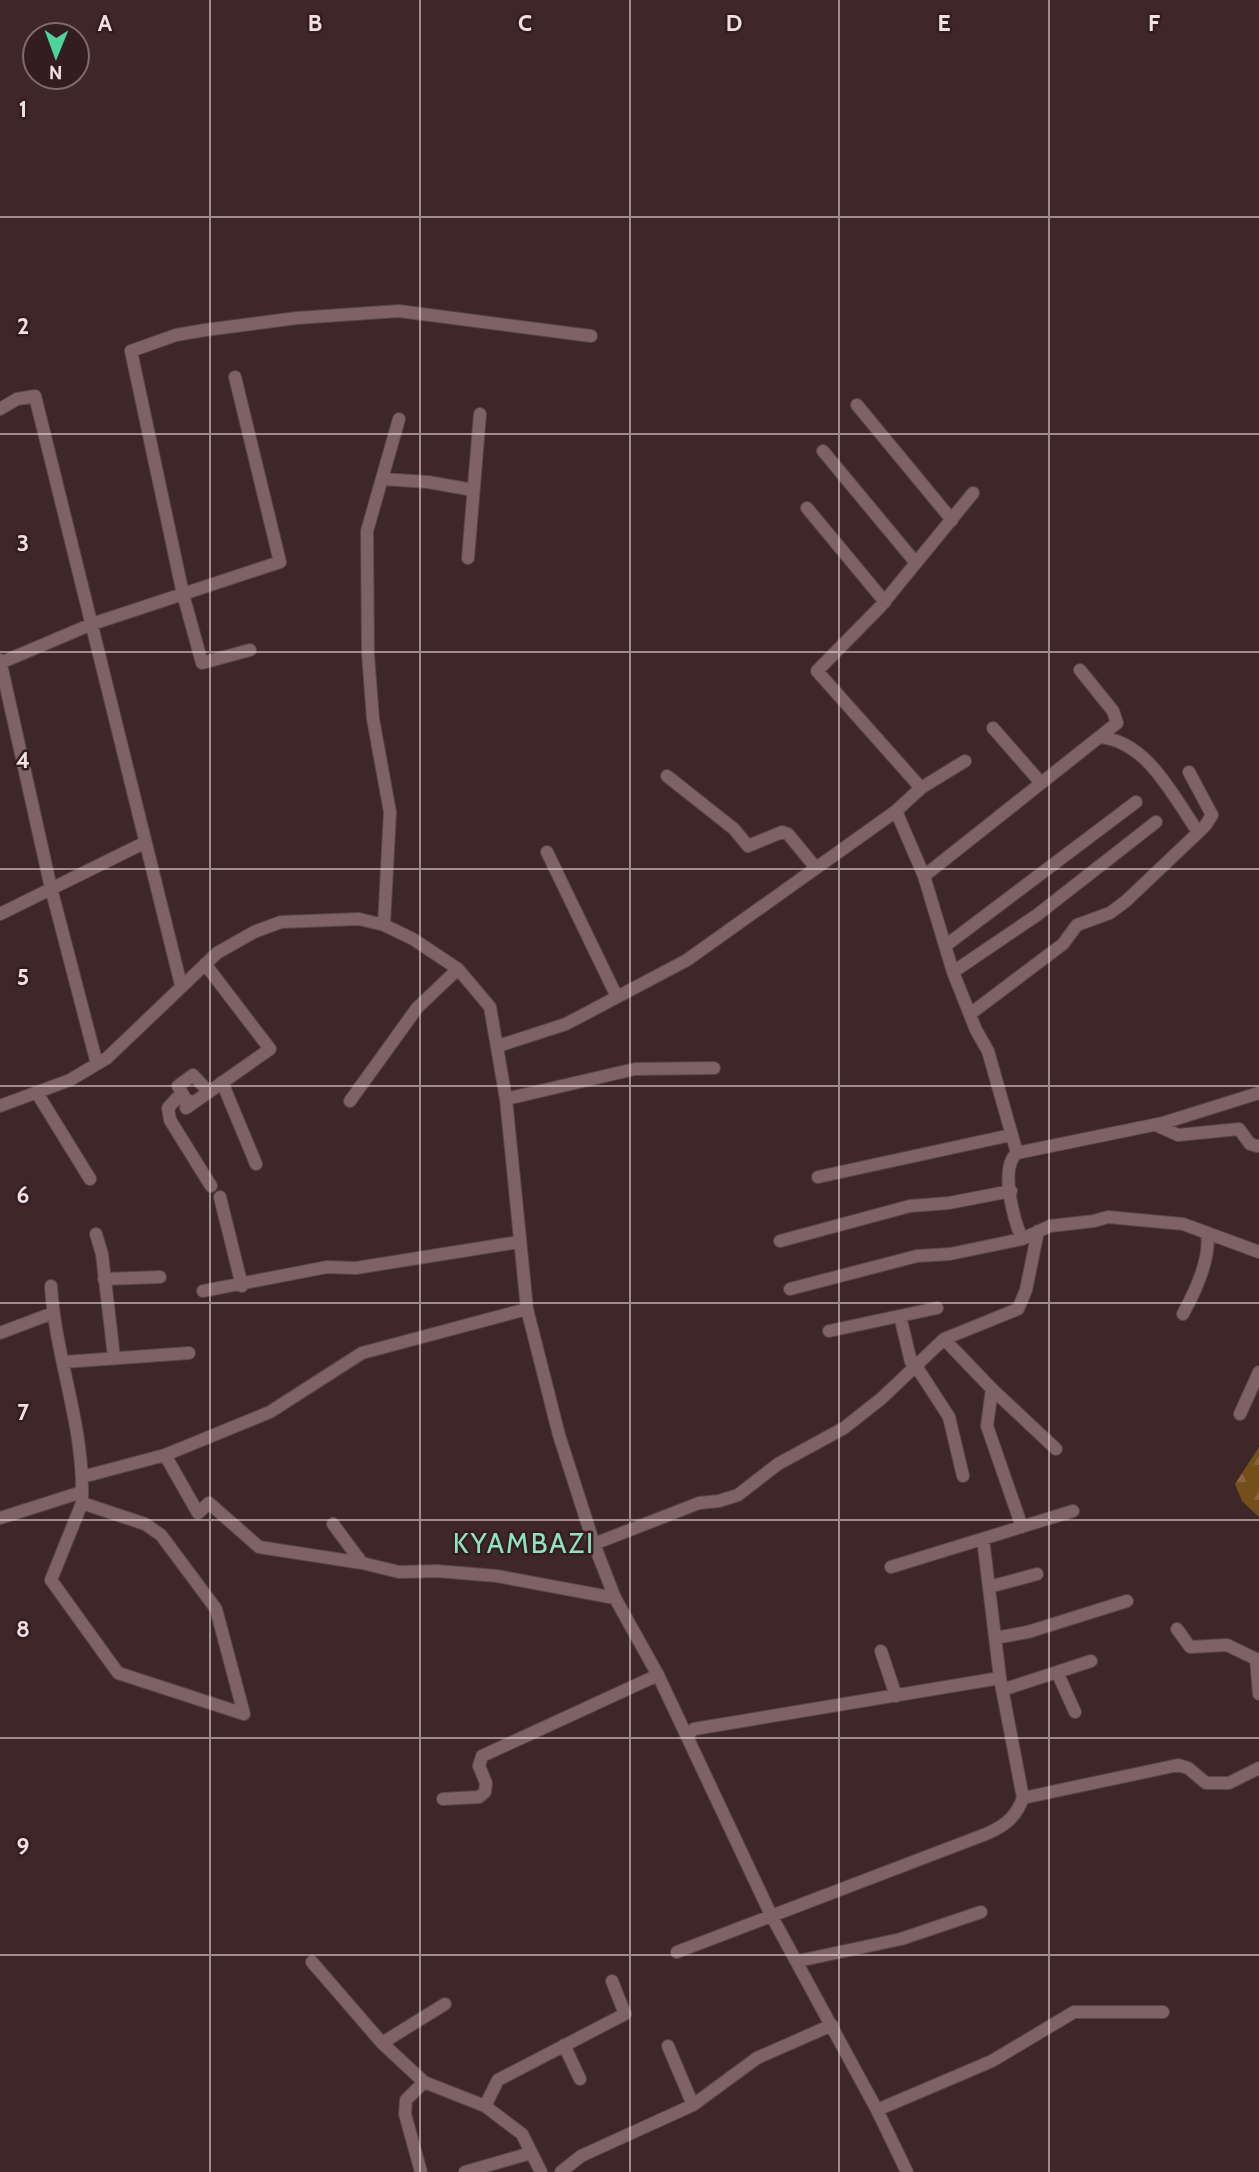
<svg xmlns="http://www.w3.org/2000/svg" width="1259" height="2172" viewBox="0 0 1259 2172" font-family="Cabin,sans-serif">
<defs>
<pattern id="forest-firs" width="22" height="20" patternUnits="userSpaceOnUse" patternTransform="scale(1.75)"><rect width="22" height="20" fill="#744f19"/><path d="M5 1l3.5 6h-7zM16 11l3.5 6h-7z" fill="#88683a"/></pattern>
</defs>
<rect width="100%" height="100%" fill="#3f2729"/>
<!-- forest -->
<path fill="url(#forest-firs)" d="M1259,1447V1517L1242,1501L1235,1484Z"/>
<g fill="none" stroke-linecap="round" stroke-linejoin="round">
<!-- minor casing -->
<g stroke="#5a4548" stroke-width="14">
<path id="minor" d="M857,405L952,520
M0,409L17,399L35,396L181,985
M823,451L916,563
M383,479L428,482L473,490
M807,508L885,602
M468,558L480,414
M250,650L202,663L183,594L131,351L176,335L205,330L297,318L399,311L591,336
M0,660L51,888L97,1064
M0,663L92,624L280,562L235,377
M993,728L1041,783
M1100,737C1148,742 1173,796 1198,832
M667,776L734,829L748,846L782,832L788,834L816,868
M921,788L817,671L880,607L973,493
M896,811L924,876L953,972L976,1030L988,1051L1017,1153
M547,852L617,997
M924,876L1117,723L1113,711L1080,670
M0,914L144,843
M384,925L390,812L373,719L368,654L367,531L399,419
M945,946L1136,802
M953,972L1037,915L1156,822
M970,1014L1063,944L1077,925L1110,913L1126,901L1205,826L1212,815L1189,772
M498,1046L566,1024L687,960L896,811L921,788L965,761
M222,1082L256,1164
M209,1092L193,1075L178,1086L186,1100L194,1102L177,1098L168,1108L170,1120L211,1186
M37,1093L90,1179
M506,1099L635,1069L714,1068
M350,1101L417,1008L458,969
M0,1106L70,1080L107,1058L217,953L254,932L281,922L359,919L384,925L413,939L458,969L490,1007L506,1099L527,1309L559,1435L594,1544L615,1598L658,1675L771,1915L877,2110L907,2172
M186,1108L270,1049L205,964
M1156,1125L1178,1135L1239,1129L1250,1144L1257,1146
M818,1177L1011,1135
M220,1197L242,1286
M96,1234L102,1254L114,1357
M1022,1239C1014,1220 999,1168 1017,1153L1163,1123L1259,1093
M780,1241L910,1206L949,1203L1011,1191
M104,1279L160,1277
M790,1289L917,1256L950,1254L1022,1239L1050,1226L1094,1221L1108,1217L1183,1224L1259,1252
M203,1291L327,1267L356,1268L519,1242
M1183,1314C1195,1292 1211,1259 1207,1234
M900,1316L911,1362L916,1366L949,1417L963,1476
M829,1331L937,1308
M0,1333L53,1313
M944,1339L992,1389L1056,1449
M64,1362L189,1353
M992,1389L987,1426L1022,1527
M1240,1414L1259,1372
M165,1455L198,1513L209,1503L259,1547L362,1563L399,1572L437,1571L497,1576L615,1598
M82,1477L165,1455L270,1412L362,1353L527,1309
M82,1492V1503L145,1524L161,1535L216,1609L244,1714
M82,1503L51,1580L118,1673L244,1714
M0,1518L82,1492C83,1423 55,1355 51,1286
M333,1524L362,1563
M594,1544L699,1503L719,1501L738,1495L778,1464L844,1428L882,1398L944,1339L1018,1309L1026,1290L1038,1231
M891,1567L1073,1511
M989,1587L1037,1574
M1177,1629L1190,1647L1227,1645L1256,1659L1259,1694
M995,1638L1028,1632L1127,1601
M881,1651L896,1696
M1057,1672L1075,1712
M1002,1690L1091,1661
M687,1736L694,1729L1000,1678
M1023,1798L1178,1765L1188,1768L1206,1783H1229L1259,1768
M443,1799L479,1797L485,1792L486,1783L479,1766L482,1756L658,1675
M677,1952L986,1834C1005,1826 1016,1817 1023,1798L1000,1678L983,1539
M798,1961L901,1939L981,1912
M312,1962L382,2043L424,2082L485,2106L522,2134L541,2172
M382,2043L445,2004
M564,2045L580,2079
M668,2046L693,2105
M485,2106L498,2080L625,2014L612,1981
M877,2110L992,2061L1074,2012H1163
M421,2172L405,2114L406,2100L424,2082
M465,2172L531,2153
M561,2172L581,2156L693,2105L757,2058L832,2025"/>
</g>
<!-- minor -->
<use href="#minor" stroke="#7e6264" stroke-width="12"/>
</g>
<!-- grid -->
<path fill="none" stroke="#f1e0e1" stroke-width="2" stroke-opacity="0.55" d="M210,0V2172M420,0V2172M630,0V2172M839,0V2172M1049,0V2172M0,217H1259M0,434H1259M0,652H1259M0,869H1259M0,1086H1259M0,1303H1259M0,1520H1259M0,1738H1259M0,1955H1259"/>
<g text-anchor="middle" dominant-baseline="central" stroke-width="5" stroke-linejoin="round" paint-order="stroke">
<!-- quarter labels -->
<g font-size="28" letter-spacing="2" fill="#8fe2b9" stroke="#341d20">
<text x="524" y="1543">KYAMBAZI</text>
</g>
</g>
<g font-size="23" text-anchor="middle" font-weight="bold" fill="#f1e0e1" stroke="#341d20" stroke-width="5" stroke-linejoin="round" paint-order="stroke">
<text x="105" y="31">A</text>
<text x="315" y="31">B</text>
<text x="525" y="31">C</text>
<text x="734" y="31">D</text>
<text x="944" y="31">E</text>
<text x="1154" y="31">F</text>
<text x="23" y="117">1</text>
<text x="23" y="334">2</text>
<text x="23" y="551">3</text>
<text x="23" y="768">4</text>
<text x="23" y="985">5</text>
<text x="23" y="1203">6</text>
<text x="23" y="1420">7</text>
<text x="23" y="1637">8</text>
<text x="23" y="1854">9</text>
</g>
<!-- north arrow -->
<g transform="translate(56 56) rotate(181)"><circle r="33" fill="#341d20" stroke="#806b6d" stroke-width="2"/>
<path d="M0-5L12 26L0 18L-12 26Z" fill="#4cd49b"/>
<text y="-10" font-size="19" font-weight="bold" text-anchor="middle" fill="#f1e0e1">N</text>
</g>
</svg>
